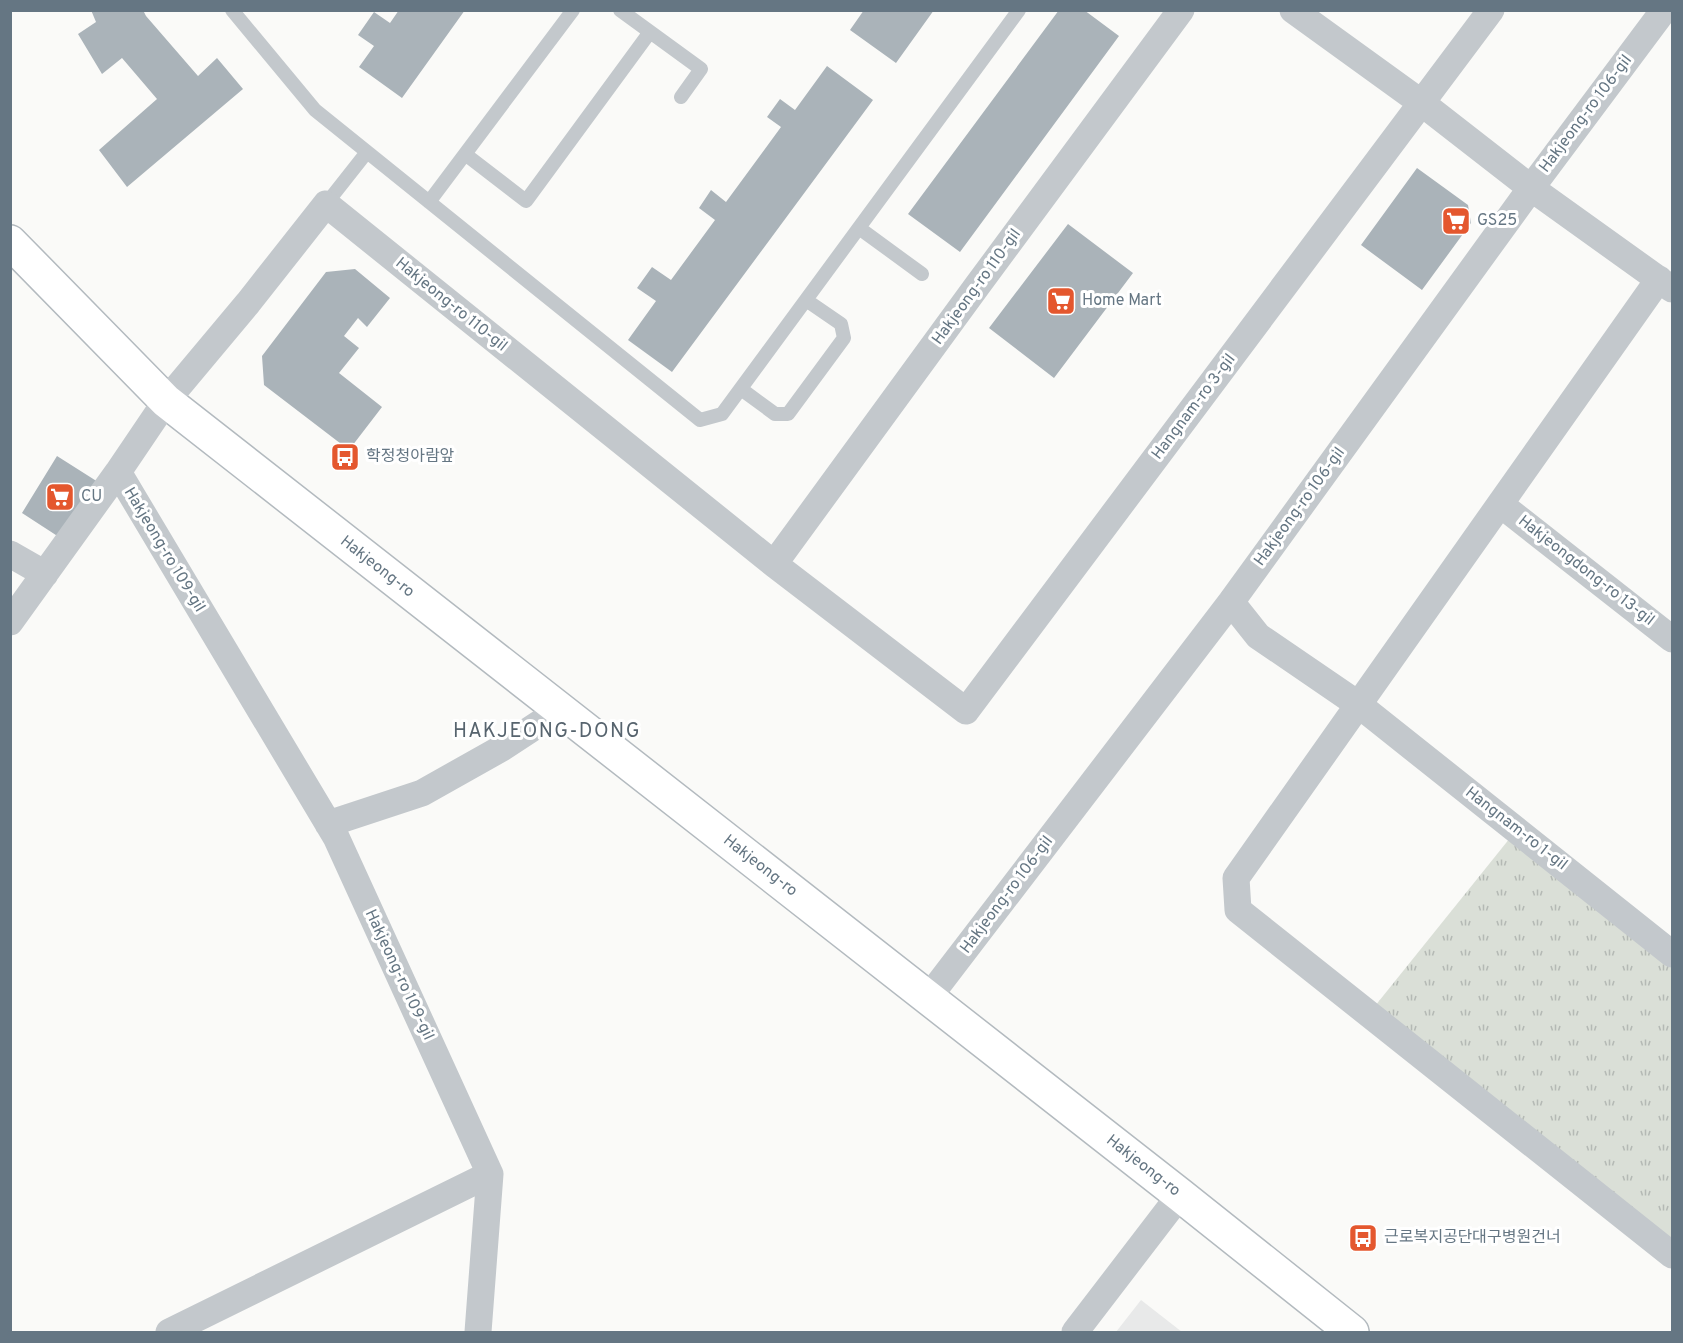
<svg xmlns="http://www.w3.org/2000/svg" width="1683" height="1343" viewBox="0 0 1683 1343" font-family="Overpass,'Noto Sans KR',sans-serif">
<defs>
<pattern id="park-tufts" width="24" height="20" patternUnits="userSpaceOnUse" patternTransform="scale(1.5)"><rect width="24" height="20" fill="#dadfd7"/><path d="M3 7l-1-3M5 7V3M7 7l1-3M15 17l-1-3M17 17v-4M19 17l1-3" fill="none" stroke="#b4b9b4"/></pattern>
</defs>
<rect width="100%" height="100%" fill="#fafaf8"/>
<!-- built -->
<path fill="#e8e9e9" d="M1141,1300L1182,1332H1116Z"/>
<!-- park -->
<path fill="url(#park-tufts)" d="M1510,838L1672,966V1241L1375,1006Z"/>
<!-- building -->
<path fill="#aab3b9" d="M91,10H143L146,16L198,76L217,58L243,89L127,187L99,150L157,99L122,58L102,74L78,34L96,22Z
M399,10H465L402,98L359,67L374,46L358,35L374,12L390,23Z
M864,10H934L896,63L850,30Z
M1059,10H1084L1119,36L960,252L908,214Z
M827,66L873,100L672,372L628,340L656,301L637,288L652,267L671,280L715,220L699,208L711,190L726,202L781,127L767,117L780,99L795,110Z
M1417,168L1468,205L1471,223L1422,290L1361,245Z
M1068,224L1133,273L1054,378L989,328Z
M355,269L390,298L367,327L358,318L344,336L359,348L339,373L382,407L349,450L264,385L262,356L326,272Z
M57,456L98,482L62,539L22,513Z"/>
<g fill="none" stroke-linecap="round" stroke-linejoin="round">
<!-- secondary casing -->
<g stroke="#b3babf" stroke-width="36">
<path id="secondary" d="M10,242L166,401L1180,1195L1352,1332"/>
</g>
<!-- service -->
<path stroke="#c3c8cc" stroke-width="14" d="M232,10L315,110L700,420L722,414L1019,10
M620,10L701,69L681,97
M465,154L526,201L650,32
M429,202L573,10
M326,204L367,152
M859,228L922,274
M741,389L775,414H788L844,338L841,324L806,300"/>
<!-- minor -->
<path stroke="#c3c8cc" stroke-width="27" d="M1293,10L1423,104L1531,188L1672,289
M1659,279C1517,478 1378,679 1236,878L1238,910L1672,1255
M118,472L336,837L490,1174L478,1332
M1500,504L1672,639
M10,554L45,574
M774,564L977,286L1181,10
M1231,602L1258,636L1359,705L1672,954
M10,622L118,472L166,401L248,303L326,204L774,564L966,711L1491,10
M328,824L422,793L502,748L560,710
M928,998L1231,602L1531,188L1664,10
M169,1332L490,1174
M1075,1332L1180,1195"/>
<!-- secondary -->
<use href="#secondary" stroke="#fff" stroke-width="33"/>
</g>
<!-- icons -->
<defs>
<g id="supermarket-square" transform="scale(1.5)"><rect x="-9" y="-9" width="18" height="18" rx="4" fill="#e4572e" stroke="#fff"/><path d="M-6-5.5h2.5l.6 2H6L4.5 2H-2.5L-4.4-4H-6ZM-1.5 3.2a1.3 1.3 0 1 0 .1 0ZM3 3.2a1.3 1.3 0 1 0 .1 0Z" fill="#fff"/></g>
<g id="bus-square" transform="scale(1.5)"><rect x="-9" y="-9" width="18" height="18" rx="4" fill="#e4572e" stroke="#fff"/><path d="M-5-6H5V4H4V6H2V4H-2V6H-4V4H-5ZM-3.5-4V0h7V-4ZM-3.5 1.2v1.5H-2V1.2ZM2 1.2v1.5H3.5V1.2Z" fill="#fff"/></g>
</defs>
<g fill-rule="evenodd">
<use href="#supermarket-square" x="1456" y="221"/>
<use href="#supermarket-square" x="1061" y="301"/>
<use href="#bus-square" x="345" y="457"/>
<use href="#supermarket-square" x="60" y="497"/>
<use href="#bus-square" x="1363" y="1238"/>
</g>
<g text-anchor="middle" dominant-baseline="central" stroke-width="6" stroke-linejoin="round" paint-order="stroke">
<!-- street labels -->
<g font-size="16" fill="#657683" stroke="#fff">
<text transform="translate(1586 114) rotate(-53)">Hakjeong-ro 106-gil</text>
<text transform="translate(977 287) rotate(-54)">Hakjeong-ro 110-gil</text>
<text transform="translate(451 305) rotate(39)">Hakjeong-ro 110-gil</text>
<text transform="translate(1194 407) rotate(-53)">Hangnam-ro 3-gil</text>
<text transform="translate(1300 507) rotate(-54)">Hakjeong-ro 106-gil</text>
<text transform="translate(164 550) rotate(59)">Hakjeong-ro 109-gil</text>
<text transform="translate(377 567) rotate(38)">Hakjeong-ro</text>
<text transform="translate(1586 571) rotate(38)">Hakjeongdong-ro 13-gil</text>
<text transform="translate(1516 829) rotate(38)">Hangnam-ro 1-gil</text>
<text transform="translate(760 866) rotate(38)">Hakjeong-ro</text>
<text transform="translate(1007 895) rotate(-53)">Hakjeong-ro 106-gil</text>
<text transform="translate(399 975) rotate(65)">Hakjeong-ro 109-gil</text>
<text transform="translate(1143 1166) rotate(38)">Hakjeong-ro</text>
</g>
<!-- poi labels -->
<g font-size="16" fill="#657683" stroke="#fff" text-anchor="start">
<text x="1477" y="221">GS25</text>
<text x="1082" y="301">Home Mart</text>
<text x="366" y="457">학정청아람앞</text>
<text x="81" y="497">CU</text>
<text x="1384" y="1238">근로복지공단대구병원건너</text>
</g>
<!-- quarter labels -->
<g font-size="20" letter-spacing="1.5" fill="#57646e" stroke="#fff">
<text x="547" y="732">HAKJEONG-DONG</text>
</g>
</g>
<!-- border -->
<rect width="1683" height="1343" fill="none" stroke="#657683" stroke-width="24"/>
</svg>
